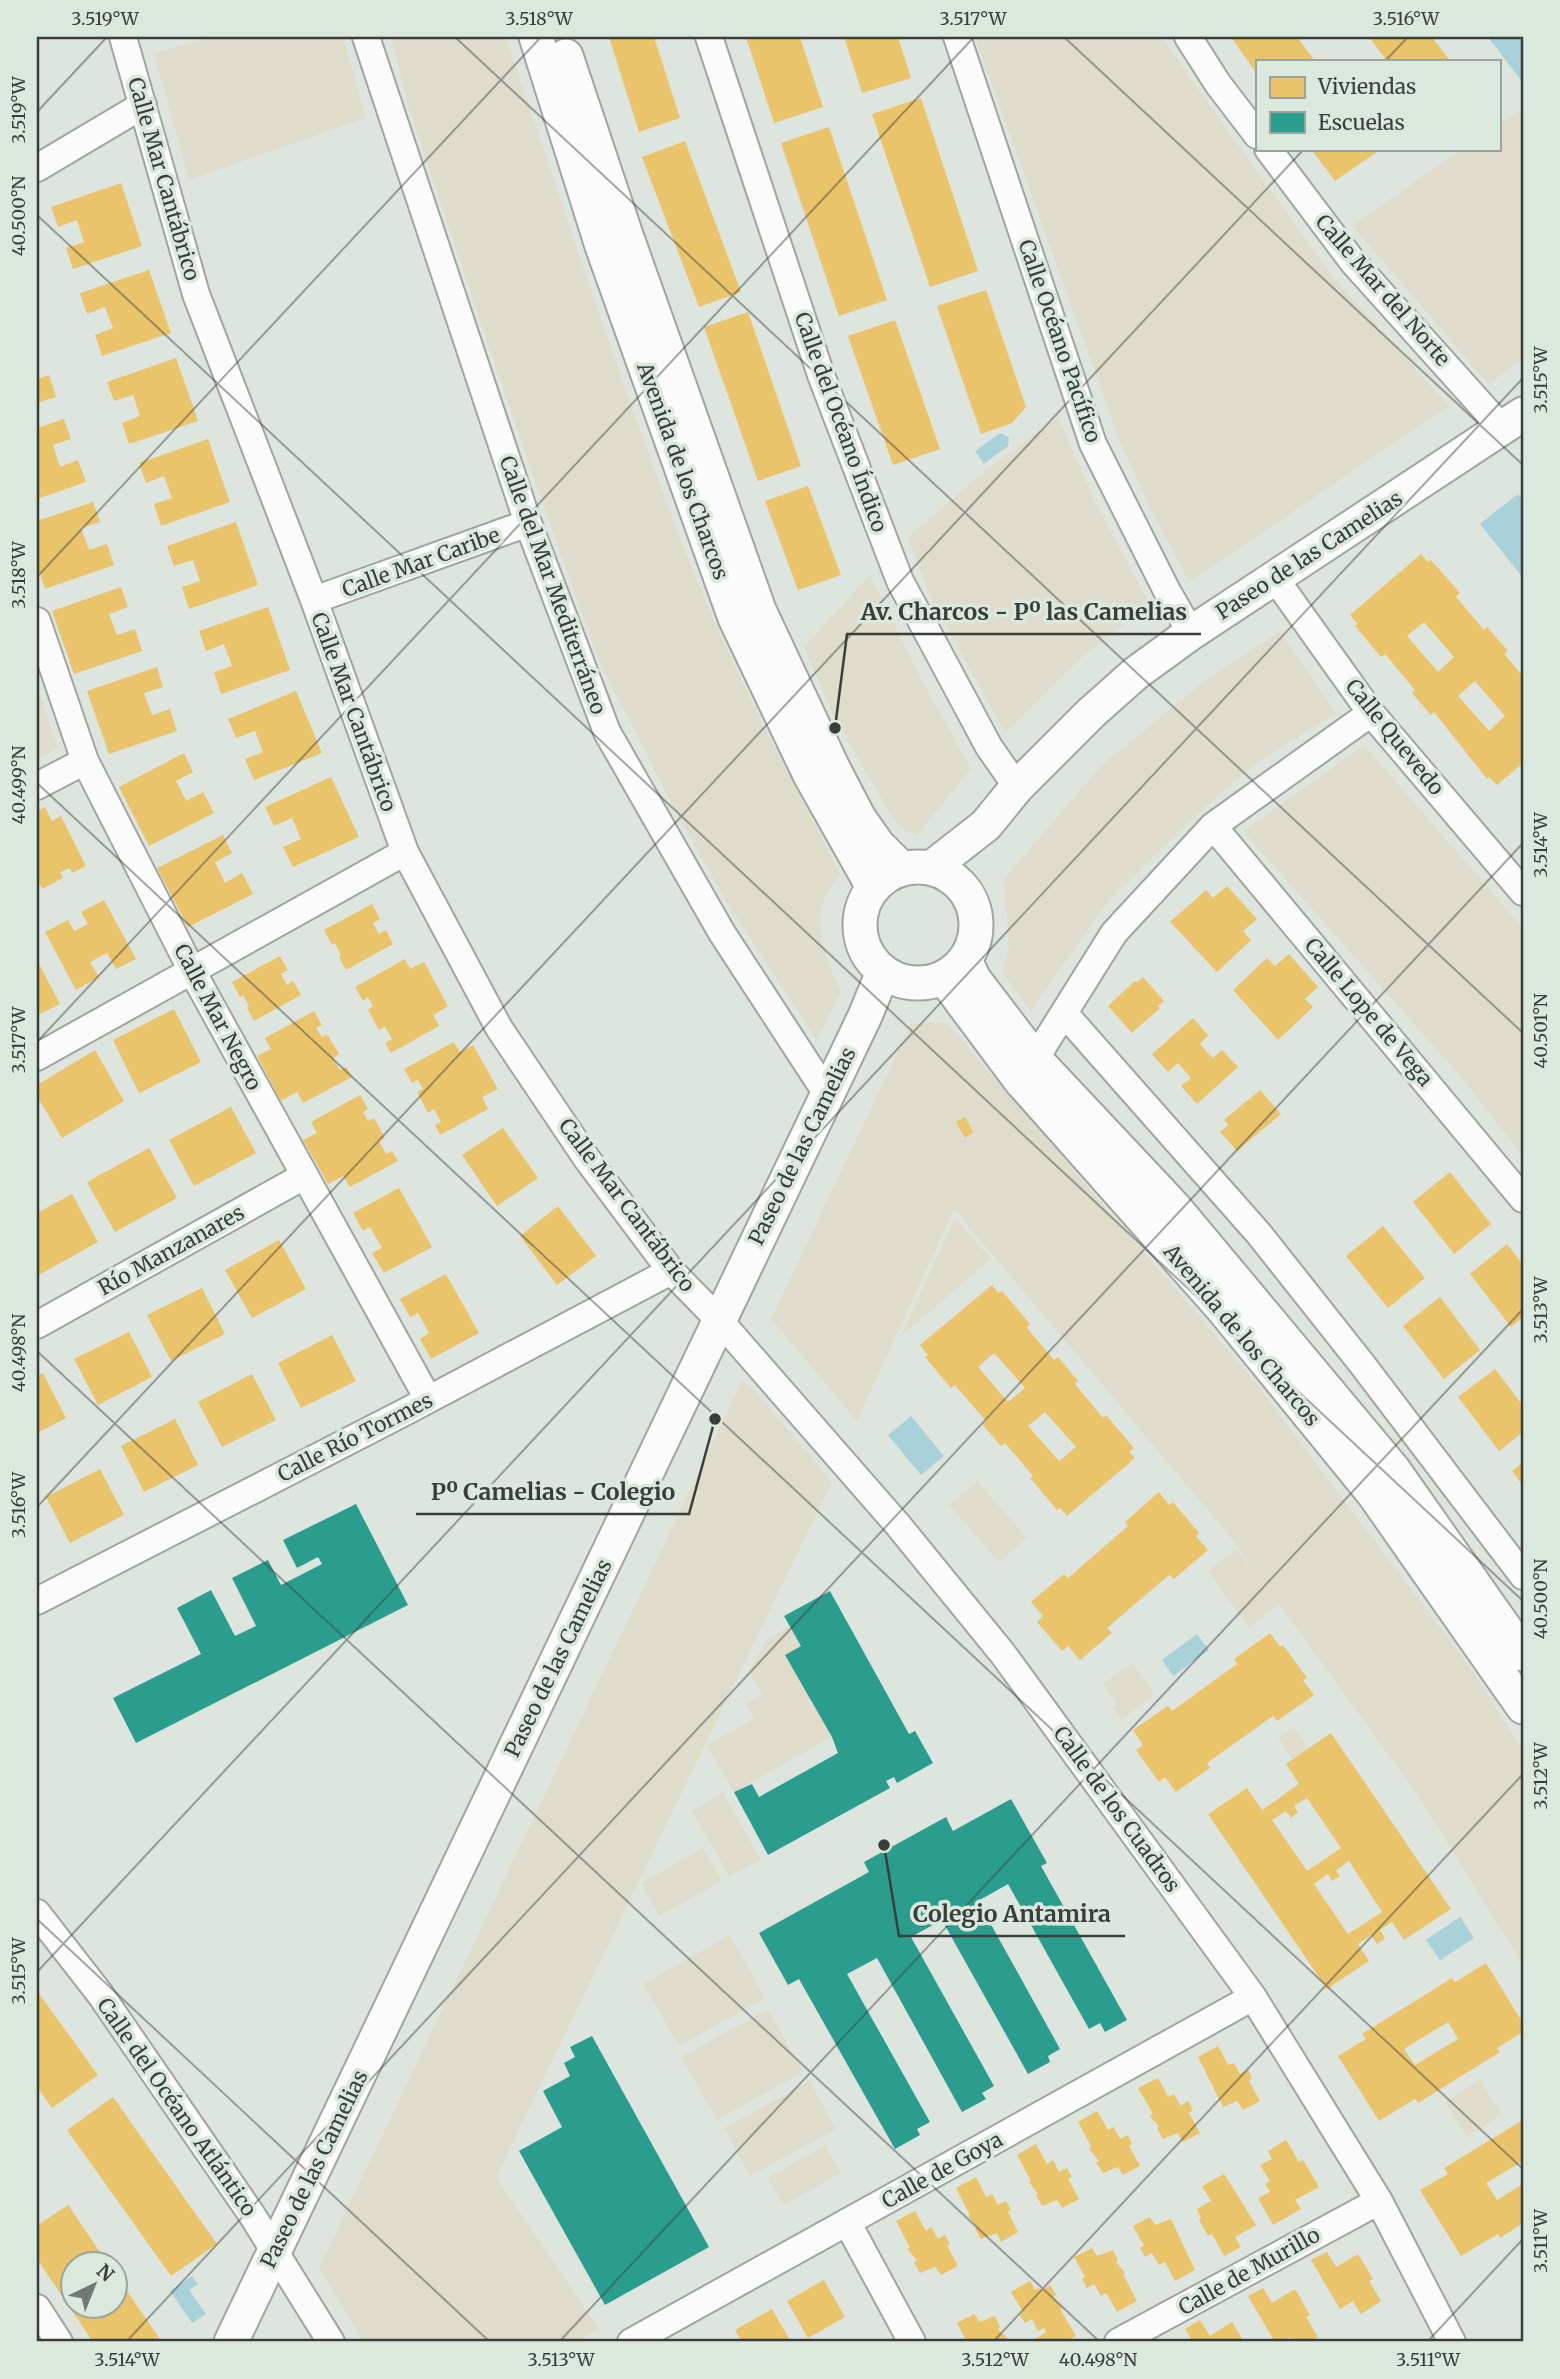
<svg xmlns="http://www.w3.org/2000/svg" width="1560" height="2379" viewBox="0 0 1560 2379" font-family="Merriweather,serif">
<rect width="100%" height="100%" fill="#dee5df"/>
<!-- green -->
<path fill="#e0dccb" d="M212,37H343L366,118L189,180L154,53Z
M391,37H506C563,206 618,376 682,543C726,657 783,765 840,873C834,883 824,896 822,907C817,937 828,965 841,991L817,1040L726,901L678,816L599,661L526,456L409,110Z
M975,37H1161L1332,276L1449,406L1189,582L1151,510L1120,442Z
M1523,108V360L1488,384L1352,225L1463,149H1499V124Z
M1058,417L1095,502L1150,605L1085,654L1005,733L931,599L908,537L985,471Z
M870,575L920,677L971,769L917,835L907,832L897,824L875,788L834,717L804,647Z
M1280,632L1336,713L1255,764L1186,824L1110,899L1030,1011L1002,972L1009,947L1004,879L1101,766L1207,679Z
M37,687L58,748L37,760Z
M1364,745L1523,928V1156L1461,1077L1243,831Z
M946,1022L1251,1377L1469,1666L1523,1750V1965L1419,1797L1279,1604L1249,1628L1208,1571L1236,1549L1259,1578L1228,1534L954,1209L857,1421L771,1319L911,1024Z
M955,1218L991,1259L901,1336Z
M742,1381L756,1392L832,1482L496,2177L599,2329L575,2342H364L319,2268Z
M977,1481L1027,1538L999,1562L949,1505Z
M790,1626L801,1646L786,1655L832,1737L734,1792L707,1745L754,1719L746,1704L762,1695L749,1671L767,1640Z
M1132,1663L1155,1694L1121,1720L1112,1708L1117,1704L1103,1684Z
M1294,1727L1308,1749L1292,1759L1278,1737Z
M723,1793L761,1860L729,1876L692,1811Z
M703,1848L722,1881L659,1916L641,1883Z
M730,1935L765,1998L679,2046L643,1984Z
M768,2009L803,2072L717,2120L681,2057Z
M1480,2080L1502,2114L1467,2137L1445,2102Z
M810,2081L836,2129L750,2176L724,2128Z
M825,2145L841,2173L784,2205L768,2178Z"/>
<!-- water -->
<path fill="#a9d1d9" d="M1488,37H1523V83Z
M1000,433L1009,437L1008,446L984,464L975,451Z
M1518,494L1523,500V578L1480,524Z
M911,1416L944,1456L921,1475L888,1435Z
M1197,1634L1209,1650L1173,1676L1162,1660Z
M1460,1917L1474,1938L1440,1960L1426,1940Z
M192,2276L198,2284L189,2290L206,2314L192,2323L170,2291Z"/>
<!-- homes -->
<path fill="#e9c46a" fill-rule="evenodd" d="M609,37H654L680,118L639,132Z
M746,37H800L823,107L774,123Z
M844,37H898L911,78L862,93Z
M1231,37H1297L1315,61H1257V74Z
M1369,37H1432L1450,61H1387Z
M921,98L978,271L930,287L872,114Z
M829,127L887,300L839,316L781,143Z
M685,141L741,292L699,307L642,157Z
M1311,149H1381L1335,181Z
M121,183L142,246L73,269L66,248L84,242L77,220L58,227L51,207Z
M149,270L171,333L102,356L95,335L113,328L105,307L87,314L80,293Z
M986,290L1026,407L1012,423L981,434L937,306Z
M748,312L801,466L758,481L704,327Z
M895,320L940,449L893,465L848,336Z
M176,358L198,421L129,444L122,423L140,416L133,395L114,401L107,382Z
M49,375L56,397L37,403V379Z
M64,419L71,439L53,445L60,467L78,460L86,482L37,499V428Z
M208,439L230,502L161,526L154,504L172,498L164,476L146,483L139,463Z
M808,486L841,575L798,590L765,501Z
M93,502L100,522L81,528L89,550L107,544L114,565L45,589L37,564V521Z
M236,522L258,585L189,609L182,587L200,581L193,560L174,566L167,546Z
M1421,554L1428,562L1431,560L1460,593L1456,597L1484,630L1487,627L1508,651L1504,654L1523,676V763L1497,785L1489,777L1487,779L1434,712L1431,715L1412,693L1415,690L1385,654L1381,657L1355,626L1358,624L1350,615ZM1424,622L1454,657L1438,672L1407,636ZM1475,681L1505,716L1489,731L1458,696Z
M121,587L128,607L109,614L117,635L135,629L142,651L74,674L52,611Z
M268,607L290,670L221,694L214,672L232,666L224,644L206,651L199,631Z
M157,667L163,687L144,693L152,715L170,709L177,731L109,754L87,691Z
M296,691L322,753L254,780L245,759L263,752L255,731L236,738L228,719Z
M184,753L193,772L176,781L186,801L203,792L214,813L149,846L119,787Z
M331,777L359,837L293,867L283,847L301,839L292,818L274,826L265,807Z
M45,807L52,821L61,816L86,866L72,873L70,868L60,872L63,878L42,889L39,883L37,884V811Z
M223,835L232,853L215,862L225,883L242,873L253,894L188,927L157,868Z
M1227,886L1257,919L1243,931L1251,940L1217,972L1170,922L1206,890L1213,898Z
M104,900L136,959L116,969L107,953L90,962L99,977L76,990L45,932L68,920L74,931L88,924L81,912Z
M372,904L380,919L373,923L379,934L386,930L393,944L346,970L339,957L341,955L335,943L332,945L324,930Z
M1289,954L1318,987L1305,999L1313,1007L1278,1040L1233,990L1267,958L1275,966Z
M280,956L288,970L281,974L287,985L293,981L301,995L254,1021L247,1008L249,1006L243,995L240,997L232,982Z
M405,959L410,969L424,962L448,1006L433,1015L439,1026L391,1053L385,1043L392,1039L385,1027L379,1030L368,1010L373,1006L368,997L363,1001L355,987Z
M37,960L60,1004L40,1014L37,1008Z
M1143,977L1164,1001L1158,1006L1160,1008L1132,1033L1108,1006L1135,981L1137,982Z
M174,1009L201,1062L139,1093L113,1040Z
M314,1011L322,1025L316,1028L322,1037L327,1034L339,1054L333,1058L340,1070L346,1067L352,1077L303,1103L297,1092L281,1101L257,1056L271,1049L265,1038Z
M1193,1018L1208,1035L1200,1044L1206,1051L1213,1058L1222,1050L1238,1067L1197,1104L1181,1086L1191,1078L1184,1070L1178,1063L1168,1072L1152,1054Z
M454,1042L460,1052L473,1045L498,1089L482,1097L488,1109L440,1135L435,1125L441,1122L434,1109L428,1113L417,1092L423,1089L418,1080L412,1083L404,1069Z
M95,1050L124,1101L62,1138L37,1096V1085Z
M1260,1090L1281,1114L1237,1151L1220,1132L1229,1125L1224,1120Z
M360,1095L368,1109L363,1112L368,1121L374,1118L385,1138L379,1141L386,1154L392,1151L398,1161L350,1187L343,1176L328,1184L303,1140L317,1133L311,1122Z
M231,1107L256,1153L194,1186L169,1140Z
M965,1117L973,1132L965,1138L956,1122Z
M503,1128L538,1178L497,1206L462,1155Z
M149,1148L177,1198L115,1232L87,1182Z
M1450,1172L1491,1224L1454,1254L1413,1202Z
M399,1188L432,1247L384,1273L372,1253L382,1248L370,1227L363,1231L353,1213Z
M72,1194L98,1242L37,1276V1213Z
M558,1206L596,1256L557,1285L520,1236Z
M1383,1226L1425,1278L1388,1308L1346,1256Z
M279,1240L306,1289L252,1318L225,1270Z
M1507,1244L1523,1265V1317L1511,1327L1470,1274Z
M446,1274L479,1333L431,1359L420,1339L429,1333L418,1313L410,1317L400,1299Z
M992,1285L998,1293L1002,1291L1030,1324L1027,1328L1054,1360L1058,1357L1078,1381L1075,1384L1103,1418L1106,1415L1134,1448L1129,1452L1135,1458L1067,1516L1060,1508L1057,1510L1030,1478L1033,1476L1005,1443L1001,1446L982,1424L986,1421L955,1385L951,1388L925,1357L928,1355L920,1345ZM994,1353L1025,1388L1008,1402L978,1367ZM1045,1412L1076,1447L1059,1461L1028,1426Z
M202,1288L225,1334L171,1361L147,1315Z
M1440,1297L1480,1350L1444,1379L1403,1326Z
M129,1332L152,1377L98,1405L74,1359Z
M332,1335L356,1381L301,1408L278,1363Z
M1495,1369L1523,1406V1432L1499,1451L1458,1397Z
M43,1373L66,1418L37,1433V1376Z
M252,1374L276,1420L222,1447L198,1402Z
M175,1419L198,1465L144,1492L121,1446Z
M1523,1462V1486L1512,1471Z
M100,1469L124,1515L70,1543L46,1497Z
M1159,1492L1169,1505L1173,1502L1199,1533L1196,1536L1208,1550L1174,1579L1169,1575L1107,1628L1112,1633L1080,1660L1068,1646L1062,1651L1037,1622L1043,1616L1031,1602L1064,1574L1068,1578L1128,1526L1125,1522Z
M1270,1633L1280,1647L1283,1645L1307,1678L1303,1680L1314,1695L1277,1721L1273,1716L1207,1763L1210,1768L1176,1792L1165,1777L1159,1782L1136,1750L1143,1745L1133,1730L1168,1706L1172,1711L1237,1664L1234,1659Z
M1331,1733L1451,1909L1404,1940L1392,1922L1380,1930L1385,1938L1377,1944L1371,1935L1358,1944L1369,1961L1327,1989L1208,1814L1247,1788L1262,1810L1299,1784L1286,1764ZM1307,1798L1341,1848L1307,1871L1272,1820L1286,1811L1291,1818L1298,1812L1294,1806ZM1349,1861L1382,1912L1348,1934L1314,1884L1328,1874L1332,1881L1340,1876L1336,1870Z
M1486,1963L1523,2023V2032L1497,2048L1500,2052L1418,2103L1415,2099L1379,2121L1338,2056L1366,2039L1362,2034L1452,1978L1455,1982ZM1448,2022L1458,2039L1415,2065L1404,2049Z
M37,1991L98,2075L52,2108L37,2087Z
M1218,2046L1228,2065L1234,2063L1240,2074L1248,2070L1252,2078L1249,2081L1260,2101L1243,2110L1237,2101L1223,2107L1198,2057Z
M1158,2078L1168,2097L1174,2094L1181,2106L1188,2101L1193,2110L1189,2113L1200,2133L1183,2142L1178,2133L1163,2139L1157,2128L1159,2127L1155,2121L1154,2122L1150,2116L1153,2114L1138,2088Z
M113,2097L217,2244L171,2276L67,2130Z
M1097,2111L1108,2130L1114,2127L1120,2139L1128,2135L1132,2144L1129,2146L1140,2166L1123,2175L1118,2167L1103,2173L1096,2162L1099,2161L1089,2149L1091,2146L1078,2122Z
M1523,2120V2161L1486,2183L1497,2200L1523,2184V2223L1500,2238L1498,2234L1461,2256L1420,2190L1448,2174L1444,2168Z
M1286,2140L1299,2162L1303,2160L1319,2187L1295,2200L1301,2209L1273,2225L1258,2198L1270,2192L1265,2184L1270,2181L1260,2165L1272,2159L1268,2151Z
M1036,2144L1047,2164L1053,2160L1059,2172L1067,2168L1072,2177L1068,2179L1079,2199L1062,2208L1057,2200L1042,2206L1036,2195L1038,2194L1029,2182L1031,2181L1017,2155Z
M1224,2174L1256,2225L1235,2237L1241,2247L1224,2256L1212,2234L1208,2236L1199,2220L1201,2218L1197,2209L1211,2201L1202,2186Z
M976,2177L986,2197L992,2194L998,2205L1006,2201L1011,2210L1008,2212L1018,2232L1001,2242L997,2233L981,2239L975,2229L977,2227L968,2216L970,2215L956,2188Z
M68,2205L108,2264H74V2306H116V2275L162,2342H93L37,2259V2226Z
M915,2211L926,2231L931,2227L938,2239L945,2235L950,2244L947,2246L958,2266L941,2275L935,2267L920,2273L914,2262L917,2260L907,2249L910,2248L896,2221Z
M1150,2217L1155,2225L1171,2219L1195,2270L1175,2281L1165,2262L1159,2265L1152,2253L1145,2257L1140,2248L1144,2246L1133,2226Z
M1092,2248L1097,2256L1113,2250L1118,2260L1116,2262L1125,2273L1123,2274L1137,2301L1117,2312L1106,2293L1101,2296L1094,2284L1087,2288L1082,2279L1085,2277L1074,2257Z
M1327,2252L1336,2267L1358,2254L1373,2279L1369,2281L1381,2301L1361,2314L1353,2301L1340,2309L1311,2260Z
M824,2280L845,2317L808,2338L787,2301Z
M1030,2281L1035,2290L1039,2288L1041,2291L1050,2285L1056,2295L1053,2297L1063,2308L1060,2309L1076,2336L1064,2342H1035L1034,2340L1046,2332L1044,2328L1038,2331L1032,2319L1025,2323L1019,2314L1023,2312L1011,2292Z
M1263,2288L1272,2303L1295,2289L1310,2315L1306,2317L1318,2337L1309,2342H1293L1290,2337L1281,2342H1275L1248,2296Z
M772,2309L791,2342H742L735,2330Z
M974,2314L980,2322L995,2316L1000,2327L998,2329L1008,2339L1005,2340L1006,2342H967L957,2323Z
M1200,2320L1210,2336L1232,2322L1244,2342H1193L1185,2329Z"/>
<!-- schools -->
<path fill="#2a9d8f" d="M356,1504L408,1605L136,1743L113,1698L201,1654L177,1608L211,1590L235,1636L256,1626L232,1578L268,1560L281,1585L322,1564L318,1557L297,1568L283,1540Z
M830,1591L909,1734L915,1731L933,1763L897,1783L894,1777L886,1781L890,1788L768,1855L734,1792L752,1784L759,1797L838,1753L832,1737L785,1655L801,1646L784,1616Z
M1011,1799L1047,1863L1041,1866L1127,2020L1105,2032L1100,2023L1089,2029L1008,1884L978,1901L1060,2049L1048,2056L1050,2062L1028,2074L942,1920L911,1937L994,2086L982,2093L986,2099L962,2112L877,1958L847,1974L930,2122L917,2129L920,2135L895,2149L799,1979L788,1985L759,1933L869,1872L864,1862L946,1817L953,1831Z
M592,2036L709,2247L605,2305L519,2151L562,2127L543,2091L570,2076L564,2063L575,2057L570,2047Z"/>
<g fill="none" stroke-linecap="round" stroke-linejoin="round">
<!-- minor casing -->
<g stroke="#a0a5a1" stroke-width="30">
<path id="minor" d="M123,37L196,294L314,600L405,852L499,1028L587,1159L671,1271L719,1320L898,1525L1003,1654L1253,1997L1379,2201L1452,2342
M366,37L528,523L607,732L722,933L827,1094
M709,37L821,375L900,581L989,747L1017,787
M957,37L1093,444L1167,591L1191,633
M1188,37L1218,84L1257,135
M1268,149L1353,262L1502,428
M37,168L143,105
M1274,577L1371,713L1523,892
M314,600L528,523
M37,621L85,761L192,971L428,1399
M37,786L85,761
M1213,826L1523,1199
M1064,1013L1259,1234L1362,1364L1523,1576
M37,1057L405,852
M1035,1059L1114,933L1213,826L1371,713
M37,1325L304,1176
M37,1601L403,1413L671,1271
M37,1913L100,1994L252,2215L331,2342
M847,2222L912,2342
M37,2308L59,2342
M631,2342L1253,1997
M1118,2342L1379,2201"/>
</g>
<!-- tertiary casing -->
<g stroke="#a0a5a1" stroke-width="37">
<path id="tertiary" d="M536,37L602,246L735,618L810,775L873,887
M566,56L626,235L759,610L832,766L859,818L878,845L901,868
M860 925a58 58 0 1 1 116 0a58 58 0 1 1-116 0Z
M931,868L986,825L1017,787L1091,713L1136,673L1191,633L1523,414
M965,960L974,979L1035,1059L1175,1208L1393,1469L1523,1654
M944,978L1020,1080L1223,1309L1373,1493L1523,1707
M231,2342L865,1016L883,972"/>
</g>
<!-- minor -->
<use href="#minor" stroke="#fafbfa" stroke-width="26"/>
<!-- tertiary -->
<use href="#tertiary" stroke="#fafbfa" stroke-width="33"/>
</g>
<!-- ticks -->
<path fill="none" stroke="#393e3a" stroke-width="2" stroke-opacity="0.45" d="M455,37L1523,1033M1064,37L1523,465M1385,61L1408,37M37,112L107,37M37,215L1523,1601M37,577L541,37M37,783L1523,2169M37,1042L974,37M37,1351L1100,2342M37,1507L1304,149M37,1919L490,2342M37,1972L1523,378M126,2342L1523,843M559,2342L1523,1309M993,2342L1523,1774M1427,2342L1523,2239"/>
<g text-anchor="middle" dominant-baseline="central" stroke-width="7" stroke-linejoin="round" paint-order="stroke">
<!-- street labels -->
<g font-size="21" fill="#393e3a" stroke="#dbe8dd">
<text transform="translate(164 179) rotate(74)">Calle Mar Cantábrico</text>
<text transform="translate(1383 290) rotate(49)">Calle Mar del Norte</text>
<text transform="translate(1060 341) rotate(71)">Calle Océano Pacífico</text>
<text transform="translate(841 422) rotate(70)">Calle del Océano Índico</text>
<text transform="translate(683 471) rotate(70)">Avenida de los Charcos</text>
<text transform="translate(1309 555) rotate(-33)">Paseo de las Camelias</text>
<text transform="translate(421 562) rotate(-20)">Calle Mar Caribe</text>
<text transform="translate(553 585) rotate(70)">Calle del Mar Mediterráneo</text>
<text transform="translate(354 712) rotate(70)">Calle Mar Cantábrico</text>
<text transform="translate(1395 737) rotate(51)">Calle Quevedo</text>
<text transform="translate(1369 1012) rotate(50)">Calle Lope de Vega</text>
<text transform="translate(218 1017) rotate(62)">Calle Mar Negro</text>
<text transform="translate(802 1146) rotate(-64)">Paseo de las Camelias</text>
<text transform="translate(627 1205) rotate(53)">Calle Mar Cantábrico</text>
<text transform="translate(171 1250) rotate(-29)">Río Manzanares</text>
<text transform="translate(1242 1335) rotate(50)">Avenida de los Charcos</text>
<text transform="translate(355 1437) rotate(-27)">Calle Río Tormes</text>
<text transform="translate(558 1658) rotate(-64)">Paseo de las Camelias</text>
<text transform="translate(1117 1809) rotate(54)">Calle de los Cuadros</text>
<text transform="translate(177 2107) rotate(55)">Calle del Océano Atlántico</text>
<text transform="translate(314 2169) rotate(-64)">Paseo de las Camelias</text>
<text transform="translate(942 2170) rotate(-29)">Calle de Goya</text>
<text transform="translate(1249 2271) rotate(-29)">Calle de Murillo</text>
</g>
</g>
<!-- callouts -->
<path fill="none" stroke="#393e3a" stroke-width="2.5" d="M835 728L847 634H1201M715 1419L689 1514H416M884 1845L899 1936H1125"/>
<g fill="#393e3a" stroke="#dbe8dd" stroke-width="2.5">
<circle cx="835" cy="728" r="7"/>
<circle cx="715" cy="1419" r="7"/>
<circle cx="884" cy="1845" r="7"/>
</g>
<g font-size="23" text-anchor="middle" font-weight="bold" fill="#393e3a" stroke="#dbe8dd" stroke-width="7" stroke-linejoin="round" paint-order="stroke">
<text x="1024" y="620">Av. Charcos - Pº las Camelias</text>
<text x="553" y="1500">Pº Camelias - Colegio</text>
<text x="1012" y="1922">Colegio Antamira</text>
</g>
<!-- border -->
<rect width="1560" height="2379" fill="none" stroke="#dbe8dd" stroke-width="77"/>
<!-- legend -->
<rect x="1256" y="60" width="245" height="91" fill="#dbe8dd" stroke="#9aa49c" stroke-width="2"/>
<rect x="1270" y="77" width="35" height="21" fill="#e9c46a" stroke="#9aa49c" stroke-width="2"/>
<text x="1318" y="94" font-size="21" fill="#393e3a">Viviendas</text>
<rect x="1270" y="112" width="35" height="21" fill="#2a9d8f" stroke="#9aa49c" stroke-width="2"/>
<text x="1318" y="130" font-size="21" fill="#393e3a">Escuelas</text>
<!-- north arrow -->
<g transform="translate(94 2285) rotate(43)"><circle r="33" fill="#dbe8dd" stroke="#9aa49c" stroke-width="2"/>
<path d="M0-5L12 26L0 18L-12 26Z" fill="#737874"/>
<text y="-10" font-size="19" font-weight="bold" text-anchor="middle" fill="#393e3a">N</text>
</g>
<rect x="38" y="38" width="1484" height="2302" fill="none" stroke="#393e3a" stroke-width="2.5"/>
<g font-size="18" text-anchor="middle" fill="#393e3a">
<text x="105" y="25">3.519°W</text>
<text x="539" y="25">3.518°W</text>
<text x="973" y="25">3.517°W</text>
<text x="1406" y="25">3.516°W</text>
<text transform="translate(19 110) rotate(-90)" y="6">3.519°W</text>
<text transform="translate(19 216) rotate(-90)" y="6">40.500°N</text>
<text transform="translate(1541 380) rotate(-90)" y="6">3.515°W</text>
<text transform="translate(19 575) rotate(-90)" y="6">3.518°W</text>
<text transform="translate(19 785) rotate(-90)" y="6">40.499°N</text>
<text transform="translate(1541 845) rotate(-90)" y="6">3.514°W</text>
<text transform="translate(1541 1031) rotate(-90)" y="6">40.501°N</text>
<text transform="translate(19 1040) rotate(-90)" y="6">3.517°W</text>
<text transform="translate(1541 1310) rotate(-90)" y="6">3.513°W</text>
<text transform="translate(19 1353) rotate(-90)" y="6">40.498°N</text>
<text transform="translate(19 1505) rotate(-90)" y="6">3.516°W</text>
<text transform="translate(1541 1599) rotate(-90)" y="6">40.500°N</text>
<text transform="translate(1541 1776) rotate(-90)" y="6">3.512°W</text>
<text transform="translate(19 1971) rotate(-90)" y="6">3.515°W</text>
<text transform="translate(1541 2241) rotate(-90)" y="6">3.511°W</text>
<text x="127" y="2366">3.514°W</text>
<text x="561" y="2366">3.513°W</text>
<text x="995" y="2366">3.512°W</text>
<text x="1098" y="2366">40.498°N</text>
<text x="1428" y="2366">3.511°W</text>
</g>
</svg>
